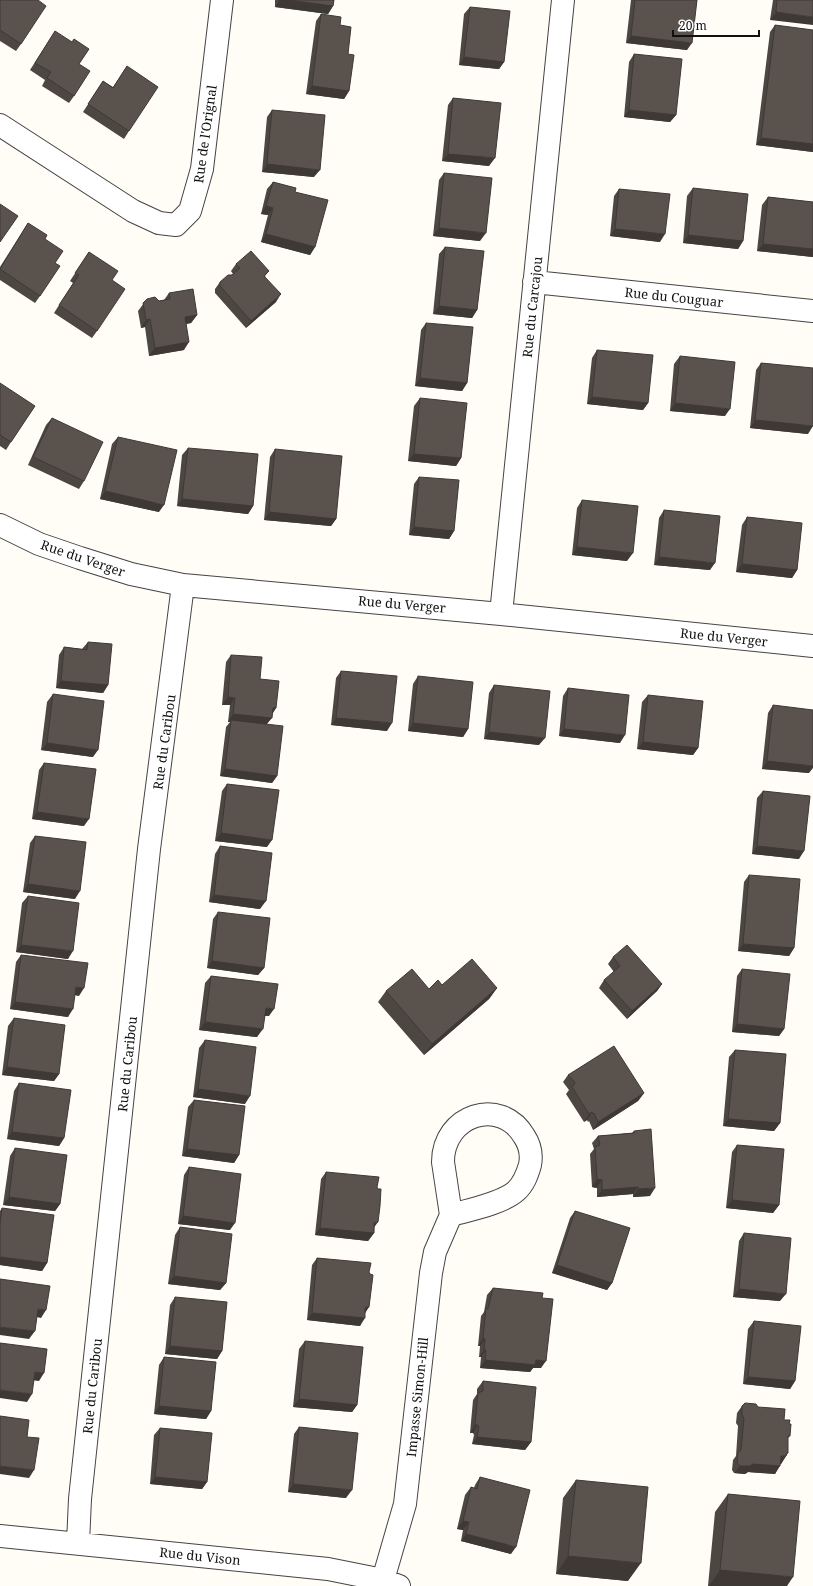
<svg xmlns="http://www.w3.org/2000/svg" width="813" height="1586" viewBox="0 0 813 1586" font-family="'Noto Serif',serif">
<rect width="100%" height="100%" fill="#fffdf5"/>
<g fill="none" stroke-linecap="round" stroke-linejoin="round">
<!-- street casing -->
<g stroke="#444" stroke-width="24">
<path id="street" d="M0,125L133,211L159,223L176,225L190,211L202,169L222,0
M534,282L813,311
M0,525L39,544L80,558L131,574L183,585L501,614L813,646
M501,614L563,0
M0,1536L328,1569L383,1580L399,1586
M78,1543L80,1499L149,849L183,585
M383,1580L405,1504L431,1273L435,1252L451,1215C469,1210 503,1203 516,1191C524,1184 527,1175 530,1165C532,1155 530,1145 524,1136C500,1096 443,1115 443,1162L451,1215"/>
</g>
<!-- street -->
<use href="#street" stroke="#fff" stroke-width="22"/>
</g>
<!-- wall -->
<path fill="#4d4742" d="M0,0L21,44L16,51L0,41Z
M275,0H334L333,6L328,14L275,7Z
M631,0H697L687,50L626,43Z
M773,0H813L770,20Z
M470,7L504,62L499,69L459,65L464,14Z
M321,14L340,25L348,54L349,91L344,99L306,94L316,21Z
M775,25L813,152L756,145L770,32Z
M55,31L79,64L74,96L69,103L42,86L45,80L30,70Z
M634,54L676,115L670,122L624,117L629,62Z
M127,66L129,131L124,139L83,112L103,81L113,87Z
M453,98L489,166L442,161L448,105Z
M272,110L314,177L262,172L267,117Z
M444,173L480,241L433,236L439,180Z
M273,182L295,192L315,247L310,255L261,242L268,215L261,214L267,189Z
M693,188L743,241L738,249L683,243L687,196Z
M619,189L660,242L610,236L614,196Z
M768,197L813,202V257L757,251L762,205Z
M28,223L55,263L40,296L35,303L0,280V267Z
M445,247L477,310L472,318L433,314L439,254Z
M89,252L112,280L97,331L92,338L54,313L73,283L70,281Z
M236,264L269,271L265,276L276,302L246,328L215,293V289L220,282L233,274L231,271Z
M169,293L197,315L191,323L186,324L184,350L149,356L145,327L141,328L138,311L147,299L159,301L164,300Z
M426,323L467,383L462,391L415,386L421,330Z
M597,350L648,403L643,410L587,404L592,358Z
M680,356L725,416L670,411L674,364Z
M761,363L808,434L750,428L756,370Z
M0,383L11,442L6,450L0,446Z
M420,398L461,458L456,466L408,461L414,406Z
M52,418L84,481L79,489L28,465L46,425Z
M118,437L159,512L100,499L112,444Z
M188,448L253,506L248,514L177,506L182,455Z
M275,449L336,519L331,526L264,520L270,457Z
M419,477L454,531L449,539L409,535L414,484Z
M582,500L627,561L572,555L577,508Z
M664,510L710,570L654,565L659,518Z
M747,517L797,570L792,578L736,572L742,525Z
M88,642L108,685L103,693L56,688L59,655L64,647L82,649Z
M231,655L260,679L276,708L272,714L267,724L277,776L272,783L220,776L226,727L230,722H228L230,705H222L226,662Z
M341,671L387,731L331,725L336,678Z
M418,676L468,729L463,737L408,731L413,684Z
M494,685L539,745L484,739L489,693Z
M568,688L620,743L559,736L563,696Z
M53,694L93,757L41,750L47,702Z
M648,695L698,748L693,755L637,749L642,702Z
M773,705L809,773L762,769L768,713Z
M44,763L84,826L32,819L39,770Z
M227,784L267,847L215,841L222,791Z
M763,791L799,859L752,854L757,798Z
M35,836L75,899L23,892L30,843Z
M220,846L260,909L209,902L215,854Z
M749,875L794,948L789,956L738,951L744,882Z
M28,896L68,959L16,952L22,903Z
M218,912L264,968L258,975L207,968L213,919Z
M21,955L79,996L75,995L68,1017L10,1009L16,962Z
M613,957L662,984L657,991L627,1019L599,988L604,980L614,972L608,964Z
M742,969L784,1029L779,1036L732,1032L737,976Z
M211,976L269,1016H265L257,1037L199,1030L205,983Z
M442,985L497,988L489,999L424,1055L378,1002L386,991L429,989Z
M14,1018L59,1074L54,1081L2,1075L8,1026Z
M205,1040L245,1104L193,1097L199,1048Z
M735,1050L780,1123L774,1131L723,1126L729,1057Z
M568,1075L644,1093L638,1101L593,1130L589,1121L588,1122L587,1120L584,1122L566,1094L569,1090L563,1082Z
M19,1083L64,1138L59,1146L7,1139L14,1091Z
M194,1100L239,1155L234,1163L182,1156L188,1107Z
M634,1131L650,1196L633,1197V1194L597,1197V1188L592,1187L590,1154L594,1149L592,1143L598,1136L632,1133Z
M737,1145L779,1205L773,1213L726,1208L732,1152Z
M15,1148L60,1204L55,1211L3,1205L10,1156Z
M189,1167L230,1230L178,1224L184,1175Z
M326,1172L377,1187L374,1233L368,1241L315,1235L321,1179Z
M2,1208L47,1263L42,1271L0,1265V1211Z
M575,1211L612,1283L607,1290L552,1273L570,1218Z
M180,1227L226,1283L220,1290L168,1284L175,1235Z
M744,1233L780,1301L733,1297L739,1241Z
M317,1258L369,1272L365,1313L360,1326L307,1320L312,1265Z
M493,1288L542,1298L541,1368H533L530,1372L480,1368L481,1357H479L480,1346H478L481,1316L484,1312L487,1295Z
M175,1297L222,1351L217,1359L165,1354L170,1305Z
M754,1321L795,1381L790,1389L743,1384L748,1329Z
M305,1341L357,1405L352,1412L293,1407L299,1349Z
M164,1357L211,1411L206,1419L154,1414L159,1365Z
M483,1381L531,1442L525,1450L472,1444L474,1435L473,1433H470L473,1400L477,1394V1389Z
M742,1406L758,1407L784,1420L790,1436L788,1438L786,1456L781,1464H780L775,1474L748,1472L745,1474L734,1473L732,1470L733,1460L736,1456L738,1426L736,1423L737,1413Z
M299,1427L346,1498L288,1492L294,1434Z
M160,1428L207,1482L202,1489L150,1484L154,1435Z
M480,1477L511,1554L461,1541L463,1530L457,1529L465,1495L471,1487L474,1488L475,1485Z
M576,1480L628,1581L556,1574L563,1498Z
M728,1494L787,1586H708L715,1512Z"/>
<!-- shaded-wall -->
<path fill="#3f3936" d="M279,0H287L333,6L328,14L275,7Z
M776,12L813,17V25L770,20Z
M631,36L692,43L687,50L626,43Z
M464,57L504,62L499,69L459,65Z
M312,86L349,91L344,99L306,94Z
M629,110L676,115L670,122L624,117Z
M761,138L813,144V152L756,145Z
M448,154L495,158L489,166L442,161Z
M267,164L320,170L314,177L262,172Z
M266,206L273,208L268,215L261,214Z
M439,228L486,233L480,241L433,236Z
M615,229L665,234L660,242L610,236Z
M266,234L315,247L310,255L261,242Z
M688,235L743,241L738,249L683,243Z
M763,244L813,249V257L757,251Z
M281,294L276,302L246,328L251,321Z
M439,306L477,310L472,318L433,314Z
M197,315L191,323L180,325L185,317Z
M150,319L145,327L141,328L146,320Z
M189,342L184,350L149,356L155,348Z
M420,378L467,383L462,391L415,386Z
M592,397L648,403L643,410L587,404Z
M675,403L730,409L725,416L670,411Z
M755,420L813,426L808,434L750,428Z
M414,454L461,458L456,466L408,461Z
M105,491L164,505L159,512L100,499Z
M182,499L253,506L248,514L177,506Z
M269,512L336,519L331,526L264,520Z
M414,527L454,531L449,539L409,535Z
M577,547L633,553L627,561L572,555Z
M659,557L715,563L710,570L654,565Z
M742,564L797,570L792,578L736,572Z
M61,681L108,685L103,693L56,688Z
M228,697L235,698L230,705H222Z
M273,708H276L271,716Z
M233,714L272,718L266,725L231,720L230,722H228Z
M336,718L392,723L387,731L331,725Z
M413,723L468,729L463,737L408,731Z
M564,729L625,735L620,743L559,736Z
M489,732L545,738L539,745L484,739Z
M643,742L698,748L693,755L637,749Z
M47,743L98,750L93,757L41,750Z
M767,761L813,766V768L809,773L762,769Z
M225,769L277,776L272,783L220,776Z
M37,812L89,819L84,826L32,819Z
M221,833L272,840L267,847L215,841Z
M757,846L804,851L799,859L752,854Z
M28,884L80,891L75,899L23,892Z
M214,895L266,901L260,909L209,902Z
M743,944L794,948L789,956L738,951Z
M21,945L73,951L68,959L16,952Z
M212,961L264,968L258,975L207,968Z
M662,984L657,991L627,1019L632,1011Z
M76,987L84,988L79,996L71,994Z
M497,988L489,999L424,1055L432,1044Z
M15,1002L73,1009L68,1017L10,1009Z
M266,1008L274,1009L269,1016L260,1015Z
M205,1022L263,1029L257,1037L199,1030Z
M737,1024L784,1029L779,1036L732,1032Z
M7,1067L59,1074L54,1081L2,1075Z
M198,1089L250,1096L245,1104L193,1097Z
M644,1093L638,1101L593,1130L598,1122Z
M592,1112L587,1120L584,1122L589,1114Z
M728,1119L780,1123L774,1131L723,1126Z
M12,1132L64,1138L59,1146L7,1139Z
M187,1149L239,1155L234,1163L182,1156Z
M597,1179L602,1180L597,1188L592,1187Z
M638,1187L633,1194L597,1197L602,1190Z
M655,1188L650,1196L633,1197L638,1189Z
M9,1197L60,1204L55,1211L3,1205Z
M732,1200L779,1205L773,1213L726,1208Z
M183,1216L235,1223L230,1230L178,1224Z
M378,1222L373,1229L374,1223Z
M320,1228L374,1233L368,1241L315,1235Z
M0,1257L47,1263L42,1271L0,1265Z
M557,1265L612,1283L607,1290L552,1273Z
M174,1276L226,1283L220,1290L168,1284Z
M739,1289L786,1294L780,1301L733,1297Z
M366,1307H369L364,1315L361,1314Z
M38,1309L46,1310L41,1318L32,1316Z
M312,1313L365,1318L360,1326L307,1320Z
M0,1327L35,1331L29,1339L0,1335Z
M483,1338L485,1339L480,1346H478Z
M170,1346L222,1351L217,1359L165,1354Z
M484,1350H486L481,1357H479Z
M485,1360H536L546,1361L541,1368H533L530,1372L480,1368Z
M35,1372L44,1373L39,1381L30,1380Z
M748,1377L795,1381L790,1389L743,1384Z
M0,1390L32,1394L27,1402L0,1398Z
M299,1399L357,1405L352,1412L293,1407Z
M159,1406L211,1411L206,1419L154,1414Z
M475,1425H478L473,1433H470Z
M477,1437L531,1442L525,1450L472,1444Z
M787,1453H788L781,1464L776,1463L781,1456Z
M753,1464L780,1466L775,1474L748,1472L745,1474L734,1473L740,1466Z
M0,1466L34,1470L29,1478L0,1474Z
M155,1477L207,1482L202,1489L150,1484Z
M293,1484L352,1490L346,1498L288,1492Z
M463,1521L469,1522L463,1530L457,1529Z
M466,1534L516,1547L511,1554L461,1541Z
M568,1556L641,1563L628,1581L556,1574Z
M720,1570L793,1577L787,1586H709Z"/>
<!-- building -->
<path fill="#5a524d" stroke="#3f3936" d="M0,0H38L46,6L21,44L0,30Z
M287,0H334L333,6Z
M635,0H697L692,43L631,36Z
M777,0H813V17L776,12Z
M470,7L510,11L504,62L464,57Z
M321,14L341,17L340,25L351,27L348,54L354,55L349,91L312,86Z
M775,25L813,30V144L761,138Z
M55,31L72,42L74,39L89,49L79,64L90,71L74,96L47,78L51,72L35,63Z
M634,54L682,59L676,115L629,110Z
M127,66L158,87L129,131L88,104L103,81L113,88Z
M453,98L501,103L495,158L448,154Z
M272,110L325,115L320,170L267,164Z
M444,173L492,178L486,233L439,228Z
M273,182L296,188L295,192L328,200L315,247L266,234L273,208L266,206Z
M693,188L748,194L743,241L688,235Z
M619,189L670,194L665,234L615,229Z
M768,197L813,202V249L763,244Z
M0,204L18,216L0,242Z
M28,223L47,235L45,239L63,251L55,263L60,266L40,296L0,269Z
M445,247L484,251L477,310L439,306Z
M251,251L269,271L264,276L281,294L251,321L220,286V282L228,275H232L240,268L236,264Z
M89,252L118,271L112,280L125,289L97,331L59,305L79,275L75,273Z
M193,289L197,315L185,317L189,342L155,348L150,319L146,320L143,303L147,299L155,297L159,301L170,299L169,293Z
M426,323L473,327L467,383L420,378Z
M597,350L653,355L648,403L592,397Z
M680,356L735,362L730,409L675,403Z
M761,363L813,368V426L755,420Z
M0,383L35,406L11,442L0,435Z
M420,398L467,403L461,458L414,454Z
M52,418L103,442L84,481L33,457Z
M118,437L177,450L164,505L105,491Z
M188,448L258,454L253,506L182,499Z
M275,449L342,456L336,519L269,512Z
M419,477L459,480L454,531L414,527Z
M582,500L638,506L633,553L577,547Z
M664,510L720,516L715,563L659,557Z
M747,517L802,523L797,570L742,564Z
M88,642L112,644L108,685L61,681L64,647L87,650Z
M231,655L262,657L260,679L279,681L276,708H273L272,718L233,714L235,698L228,697Z
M341,671L397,676L392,723L336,718Z
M418,676L473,682L468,729L413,723Z
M494,685L550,691L545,738L489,732Z
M568,688L629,695L625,735L564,729Z
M53,694L104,701L98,750L47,743Z
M648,695L703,701L698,748L643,742Z
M773,705L813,710V766L767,761Z
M231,720L283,726L277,776L225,769Z
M44,763L96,769L89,819L37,812Z
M227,784L279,790L272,840L221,833Z
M763,791L810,796L804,851L757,846Z
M35,836L86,842L80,891L28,884Z
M220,846L272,853L266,901L214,895Z
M749,875L800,879L794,948L743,944Z
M28,896L79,903L73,951L21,945Z
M218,912L270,918L264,968L212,961Z
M627,945L662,984L632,1011L604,980L620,966L613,957Z
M21,955L88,963L84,988L76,987L73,1009L15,1002Z
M472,959L497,988L432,1044L386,991L412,969L429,989L438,980L442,985Z
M742,969L790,974L784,1029L737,1024Z
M211,976L278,984L274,1009L266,1008L263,1029L205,1022Z
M14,1018L65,1025L59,1074L7,1067Z
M205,1040L256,1047L250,1096L198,1089Z
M614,1046L644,1093L598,1122L594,1113L593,1114L592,1112L589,1114L572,1087L574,1085L575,1082L568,1075Z
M735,1050L786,1054L780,1123L728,1119Z
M19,1083L71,1090L64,1138L12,1132Z
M194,1100L245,1106L239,1155L187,1149Z
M651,1129L655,1188L638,1189V1187L602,1190V1180L597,1179L595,1147L600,1145L598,1136L634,1133V1131Z
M737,1145L784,1149L779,1205L732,1200Z
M15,1148L67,1155L60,1204L9,1197Z
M189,1167L241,1174L235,1223L183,1216Z
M326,1172L379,1177L377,1187L378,1189H381L380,1206L378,1222L374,1223V1233L320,1228Z
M2,1208L54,1215L47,1263L0,1257V1224Z
M575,1211L630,1228L612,1283L557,1265Z
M180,1227L232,1234L226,1283L174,1276Z
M744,1233L791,1238L786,1294L739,1289Z
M317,1258L371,1263L369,1272L370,1274L373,1275L369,1307H366L365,1309V1318L312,1313Z
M0,1279L50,1286L46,1310L38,1309L35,1331L0,1327Z
M493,1288L543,1293L542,1298L553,1299L546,1361L536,1360L535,1365L485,1360L486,1350H484L485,1339L483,1338L486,1308L488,1309Z
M175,1297L227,1302L222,1351L170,1346Z
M754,1321L801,1326L795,1381L748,1377Z
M305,1341L363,1347L357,1405L299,1399Z
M0,1343L47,1349L44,1373L35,1372L32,1394L0,1390Z
M164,1357L216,1362L211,1411L159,1406Z
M483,1381L536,1387L531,1442L477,1437L479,1427L478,1425H475L478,1393L483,1391Z
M745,1403L756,1404L758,1407L785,1409L784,1420H790L789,1424H791L790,1436H788V1453H787L786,1456H781L780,1466L753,1464L750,1466H740L737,1463L738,1453L741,1450L744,1418L742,1415V1406Z
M0,1416L29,1420L27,1437L39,1438L34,1470L0,1466Z
M299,1427L358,1433L352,1490L293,1484Z
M160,1428L212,1433L207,1482L155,1477Z
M480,1477L530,1490L516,1547L466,1534L469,1522L463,1521L471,1487L477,1489Z
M576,1480L648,1487L641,1563L568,1556Z
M728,1494L800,1501L793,1577L720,1570Z"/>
<g text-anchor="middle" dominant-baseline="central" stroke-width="4" stroke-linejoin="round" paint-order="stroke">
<!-- street labels -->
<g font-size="13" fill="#111" stroke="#fff">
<text transform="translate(205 134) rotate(-82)">Rue de l'Orignal</text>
<text transform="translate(674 297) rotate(6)">Rue du Couguar</text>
<text transform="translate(532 307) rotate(-84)">Rue du Carcajou</text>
<text transform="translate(83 558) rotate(19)">Rue du Verger</text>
<text transform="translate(402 604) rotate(5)">Rue du Verger</text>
<text transform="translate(724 637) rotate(6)">Rue du Verger</text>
<text transform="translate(164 742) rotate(-82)">Rue du Caribou</text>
<text transform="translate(127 1064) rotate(-84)">Rue du Caribou</text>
<text transform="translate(92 1386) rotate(-84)">Rue du Caribou</text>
<text transform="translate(417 1397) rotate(-84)">Impasse Simon-Hill</text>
<text transform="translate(200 1556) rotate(6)">Rue du Vison</text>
</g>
</g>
<!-- scale -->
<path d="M673 30v6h86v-6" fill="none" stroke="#111111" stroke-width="2"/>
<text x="679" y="30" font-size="12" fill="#111111" stroke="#ffffff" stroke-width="3" paint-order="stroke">20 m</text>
</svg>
